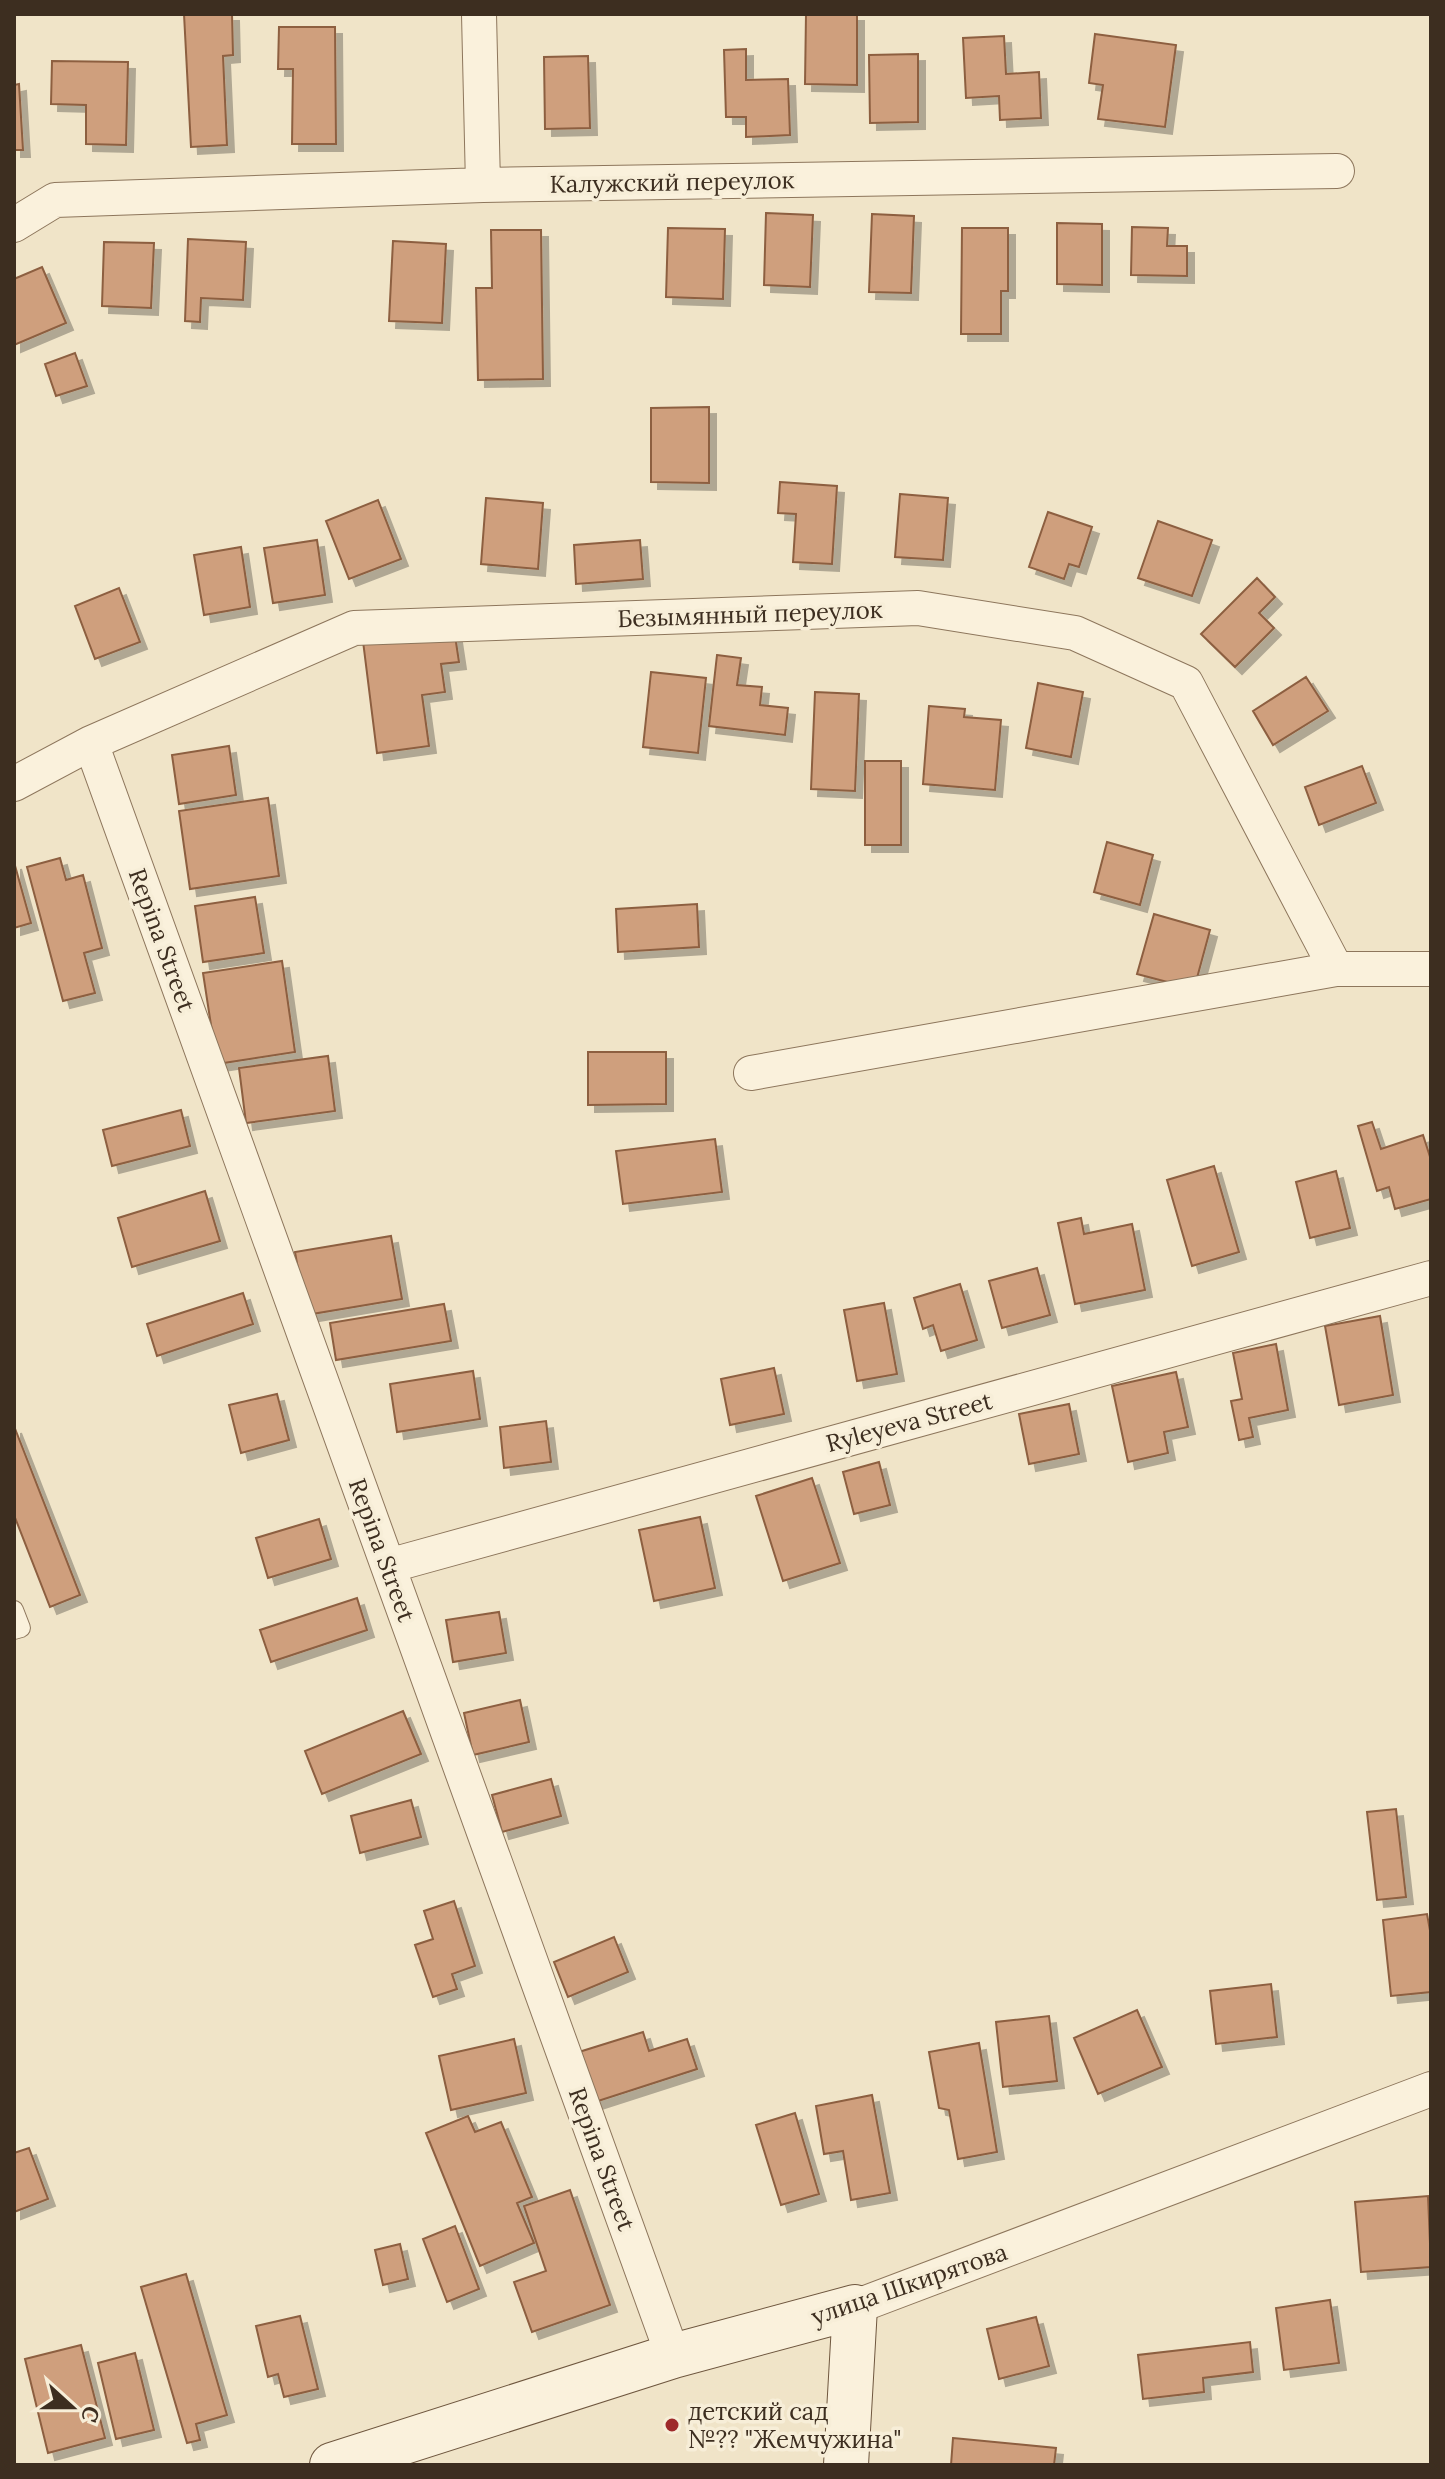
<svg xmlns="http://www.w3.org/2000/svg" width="1445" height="2479" viewBox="0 0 1445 2479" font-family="Lora,serif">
<defs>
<filter id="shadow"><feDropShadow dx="7" dy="7" stdDeviation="0" flood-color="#0004"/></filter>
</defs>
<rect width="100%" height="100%" fill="#f0e4c8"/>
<!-- building -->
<path fill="#cf9f7d" stroke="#8d5f41" stroke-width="2" filter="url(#shadow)" d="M184,14H232L233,55L223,56L227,145L191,147Z
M806,14H857V85L805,84Z
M279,27H335L336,144H292L293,69H278Z
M1095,34L1176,45L1165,127L1098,119L1103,85L1089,83Z
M1004,36L1006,74L1039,72L1041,118L1000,120L999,96L966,98L963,38Z
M746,49V80L788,79L790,135L746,137V117H726L724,50Z
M918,54V122L870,123L869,55Z
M588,56L590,128L545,129L544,57Z
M52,61L128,62L126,145L86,144V105L51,104Z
M19,84L23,150H14V85Z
M766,213L813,215L810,287L764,285Z
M872,214L914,216L911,293L869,292Z
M1057,223L1102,224V285L1057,284Z
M1132,227L1168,228L1167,246H1187V276L1131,275Z
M668,228L725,229L723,299L666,297Z
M962,228H1008V291H1001V334H961Z
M491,230H541L543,379L478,380L476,288H492Z
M188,239L246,242L243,300L201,298L200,322L185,321Z
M393,241L446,244L442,323L389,321Z
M104,242L154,243L151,308L102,306Z
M42,267L66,323L14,345V279Z
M75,353L87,386L56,396L45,364Z
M709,407V483L651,482V408Z
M780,482L837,486L832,564L793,562L796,514L778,513Z
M900,494L948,498L943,560L895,557Z
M486,498L543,503L538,569L481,564Z
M378,500L401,559L349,579L326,521Z
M1048,512L1092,527L1079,567L1069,564L1064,579L1029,567Z
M1158,521L1212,540L1192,596L1138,578Z
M317,540L325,595L273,603L264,548Z
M640,540L643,579L576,584L574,545Z
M241,547L250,607L204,615L194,555Z
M1257,578L1275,597L1259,613L1274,628L1235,667L1201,634Z
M119,588L140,642L95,659L75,606Z
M454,629L459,662L441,664L445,692L422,695L429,746L377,753L363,641Z
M717,655L741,658L737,685L762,687L760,705L788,708L785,735L709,726Z
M651,672L706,678L698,753L643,747Z
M1306,677L1328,711L1273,745L1253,711Z
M1038,683L1083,692L1071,757L1026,748Z
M815,692L859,694L855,791L811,789Z
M929,706L965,709L964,717L1001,720L995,790L923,784Z
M229,746L236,795L179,804L172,755Z
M865,761H901V845H865Z
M1362,766L1376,803L1319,825L1305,787Z
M268,798L279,876L190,889L179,811Z
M1107,842L1153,855L1140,905L1094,892Z
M60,858L66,880L83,875L102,948L84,953L95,993L63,1001L27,867Z
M14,862L31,923L14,928Z
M255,897L264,953L203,962L195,906Z
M697,904L699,947L618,952L616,909Z
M1154,914L1210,930L1194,989L1137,974Z
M282,961L295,1052L217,1064L203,973Z
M588,1052H666V1104L588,1105Z
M328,1056L335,1111L246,1123L239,1068Z
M181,1110L190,1146L112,1166L103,1130Z
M1372,1122L1381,1149L1423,1135L1431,1160V1199L1395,1209L1389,1187L1377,1191L1358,1126Z
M715,1139L722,1192L623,1204L616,1151Z
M1214,1166L1239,1252L1192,1266L1167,1180Z
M1336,1171L1350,1228L1310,1238L1296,1182Z
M205,1191L220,1241L132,1267L118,1218Z
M1081,1218L1084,1234L1132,1224L1145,1290L1075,1304L1058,1223Z
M391,1236L402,1299L306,1315L295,1252Z
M1037,1268L1050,1315L1002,1328L989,1281Z
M960,1284L977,1340L941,1351L933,1325L923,1329L914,1298Z
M243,1293L253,1324L157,1356L147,1324Z
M884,1303L897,1374L857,1381L844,1310Z
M444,1304L451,1341L336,1360L330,1323Z
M1380,1316L1393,1395L1339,1405L1325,1326Z
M1276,1344L1288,1410L1249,1418L1253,1437L1239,1440L1231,1401L1242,1399L1233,1353Z
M774,1368L784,1414L730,1425L721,1379Z
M473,1371L480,1419L397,1432L390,1384Z
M1176,1372L1188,1427L1164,1432L1168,1453L1128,1462L1112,1386Z
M277,1394L289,1440L241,1453L229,1405Z
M1069,1404L1079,1454L1029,1464L1019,1414Z
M546,1421L551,1462L504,1468L500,1427Z
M14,1426L80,1595L50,1607L14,1515Z
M879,1462L890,1505L854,1514L843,1472Z
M812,1478L840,1563L783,1581L756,1496Z
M700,1517L715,1588L654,1601L639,1530Z
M319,1519L331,1559L268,1578L256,1538Z
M357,1598L367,1630L271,1662L260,1630Z
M499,1612L506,1653L453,1662L446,1620Z
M520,1700L529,1742L473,1755L464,1713Z
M403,1711L421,1754L322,1794L305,1751Z
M551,1779L561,1816L502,1832L492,1795Z
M411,1800L421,1837L360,1853L351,1816Z
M1396,1809L1406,1897L1377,1900L1367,1812Z
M454,1901L475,1966L452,1974L457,1989L433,1997L415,1945L433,1939L424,1911Z
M1427,1914L1431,1936V1992L1391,1996L1383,1920Z
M614,1937L628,1972L568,1997L554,1962Z
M1271,1984L1277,2037L1216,2044L1210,1991Z
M1137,2010L1162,2067L1098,2094L1074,2038Z
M1049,2016L1057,2081L1003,2087L996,2022Z
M643,2032L649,2051L687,2039L697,2069L595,2102L579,2052Z
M514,2039L526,2093L451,2110L439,2056Z
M979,2043L997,2152L958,2159L949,2110L939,2108L929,2052Z
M872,2095L890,2193L851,2200L843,2151L824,2154L816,2106Z
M795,2113L819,2194L781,2205L756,2125Z
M468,2116L475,2132L501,2122L532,2197L517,2203L534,2243L480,2266L426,2133Z
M29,2148L48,2199L14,2212V2153Z
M570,2190L610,2305L532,2332L514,2282L546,2271L524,2206Z
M1428,2196L1431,2267L1361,2272L1355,2202Z
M455,2226L479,2289L447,2302L423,2239Z
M400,2244L408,2279L383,2285L375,2250Z
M186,2274L227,2415L196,2424L200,2440L187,2443L141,2287Z
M1330,2300L1339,2363L1284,2370L1276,2308Z
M300,2316L318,2389L284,2397L278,2374L268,2377L256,2326Z
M1036,2317L1049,2366L999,2379L987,2329Z
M1250,2342L1253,2372L1203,2378L1204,2392L1143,2399L1138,2355Z
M81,2345L105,2438L48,2453L25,2359Z
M135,2353L154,2430L116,2439L98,2363Z
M953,2438L1056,2448L1054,2465H951Z"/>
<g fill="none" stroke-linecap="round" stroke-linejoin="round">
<!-- lane casing -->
<g stroke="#8d765c" stroke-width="20">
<path id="lane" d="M14,1610L21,1628L14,1630"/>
</g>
<!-- street casing -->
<g stroke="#8d765c" stroke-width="36">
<path id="street" d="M479,14L483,185
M14,225L55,200L483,185L1337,171
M91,743L673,2356
M14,784L91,743L354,628L918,608L1075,633L1186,683L1336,969H1431
M751,1073L1336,969
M388,1566L1431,1278
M855,2307L1431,2089"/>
</g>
<!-- secondary casing -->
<g stroke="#6f573f" stroke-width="46">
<path id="secondary" d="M332,2465L673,2356L855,2307L846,2465"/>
</g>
<!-- lane -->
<use href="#lane" stroke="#faf1dc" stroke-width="18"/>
<!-- street -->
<use href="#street" stroke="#faf1dc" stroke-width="34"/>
<!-- secondary -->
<use href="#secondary" stroke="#faf1dc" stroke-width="44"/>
</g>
<!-- markers -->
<circle fill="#9e2a2b" stroke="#f7eed8" stroke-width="3" cx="672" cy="2425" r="8"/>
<g text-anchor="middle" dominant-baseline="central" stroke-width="7" stroke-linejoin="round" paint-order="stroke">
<!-- street labels -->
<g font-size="24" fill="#3d2e20" stroke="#f7eed8">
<text transform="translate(672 182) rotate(-1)">Калужский переулок</text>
<text transform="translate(750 614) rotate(-2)">Безымянный переулок</text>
<text transform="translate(162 940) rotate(70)">Repina Street</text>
<text transform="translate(909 1422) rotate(-15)">Ryleyeva Street</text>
<text transform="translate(382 1550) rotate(70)">Repina Street</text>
<text transform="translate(602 2159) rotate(70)">Repina Street</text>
<text transform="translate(909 2284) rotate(-19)">улица Шкирятова</text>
</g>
<!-- poi labels -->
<g font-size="24" fill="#3d2e20" stroke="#f7eed8" text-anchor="start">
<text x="688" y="2411">детский сад<tspan x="688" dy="28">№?? "Жемчужина"</tspan></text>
</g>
</g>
<!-- border -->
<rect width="1445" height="2479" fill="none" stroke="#3d2e20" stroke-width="32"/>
<!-- north arrow -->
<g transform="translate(72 2407) rotate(111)" stroke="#f7eed8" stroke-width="6" paint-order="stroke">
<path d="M0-6L14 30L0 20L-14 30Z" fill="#3d2e20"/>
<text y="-12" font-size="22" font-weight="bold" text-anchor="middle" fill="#3d2e20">С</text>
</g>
</svg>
